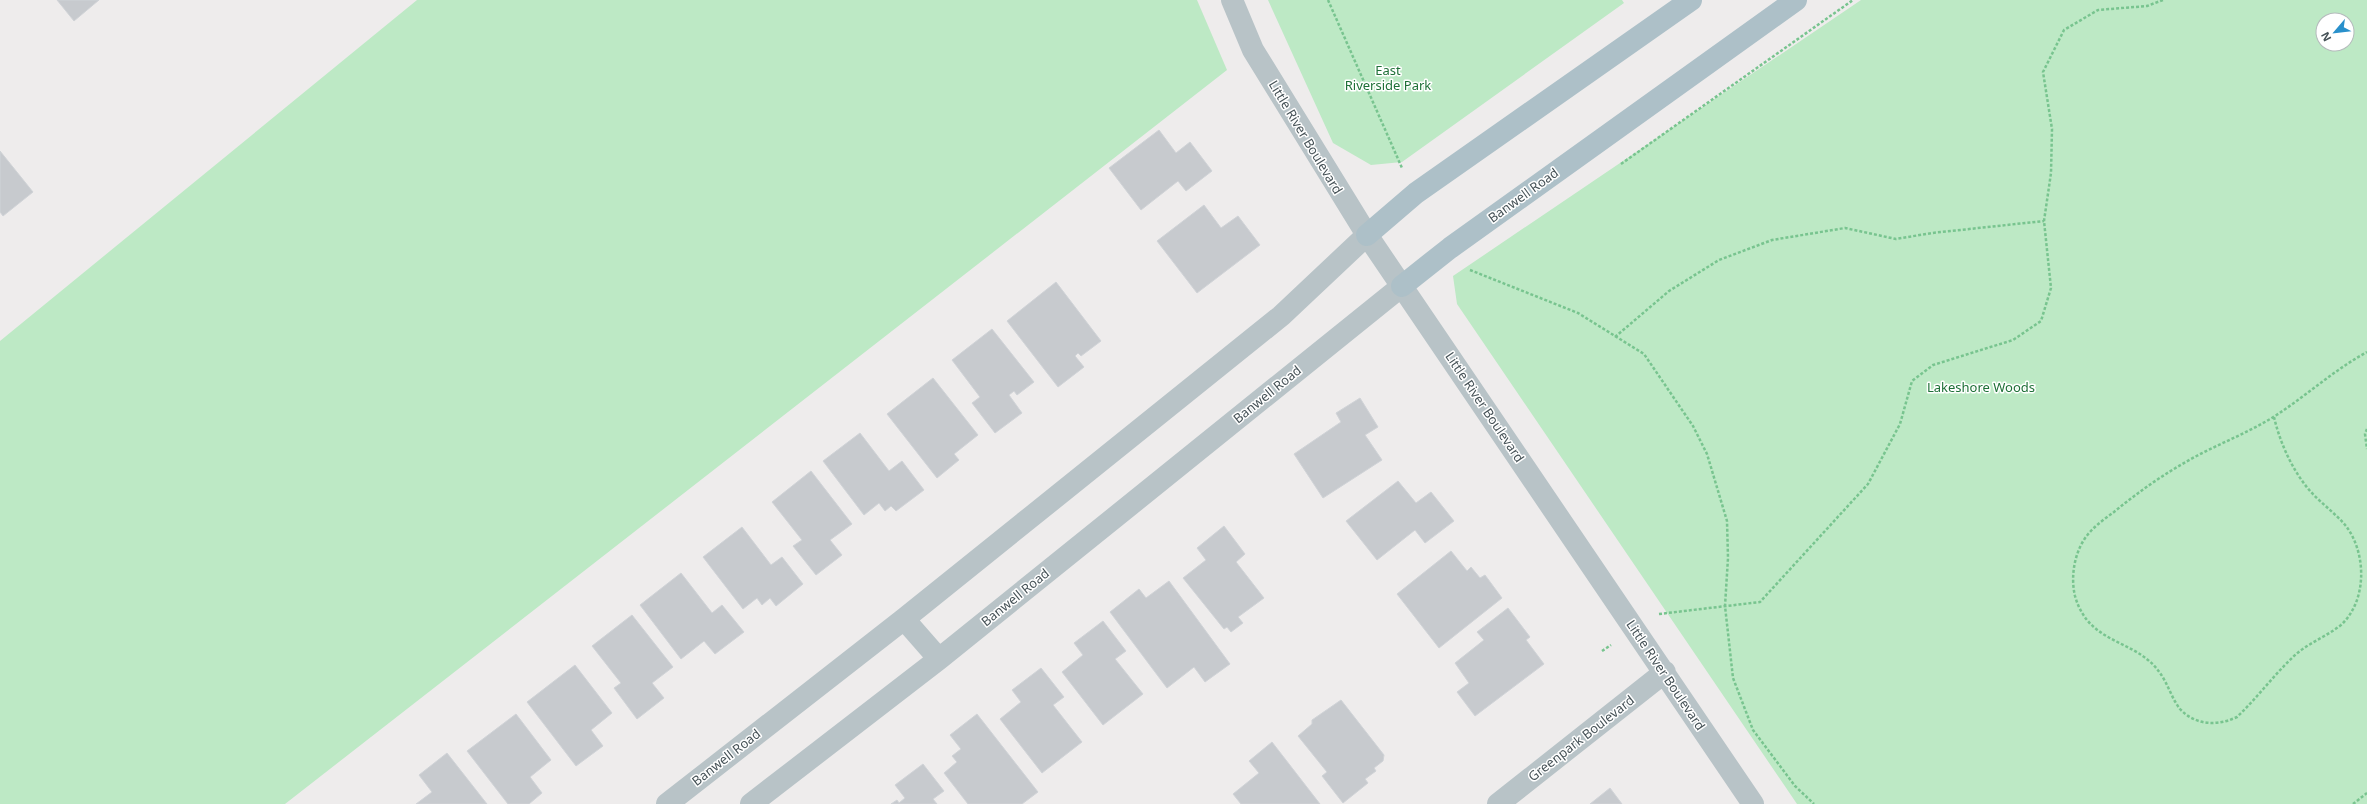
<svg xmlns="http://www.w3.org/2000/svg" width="2367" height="804" viewBox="0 0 2367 804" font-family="'Noto Sans',sans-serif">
<rect width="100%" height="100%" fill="#eeecec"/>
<!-- green -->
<path fill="#bde9c5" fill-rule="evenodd" d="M417,0H1197L1227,70L285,804H0V341Z
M1268,0H1622L1624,3L1402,162L1371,165L1333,143Z
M1861,0H2367V804H1797L1457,304L1453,276ZM2323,20H2347V44H2323Z"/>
<!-- building -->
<path fill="#c7cace" stroke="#d0d3d7" d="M57,0H99L74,21Z
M1159,130L1176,153L1190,142L1212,171L1186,191L1178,181L1141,210L1109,168Z
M0,151L33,192L3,216L0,212Z
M1204,205L1221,228L1238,216L1260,245L1197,293L1157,241Z
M1056,282L1101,341L1081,356L1078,353L1075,356L1084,367L1058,387L1007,321Z
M992,329L1034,382L1017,395L1014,391L1009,395L1022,413L995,433L972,403L980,397L952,360Z
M933,378L978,435L954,454L959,460L937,478L887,414Z
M1360,398L1378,427L1365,435L1382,460L1323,498L1294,454L1341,422L1336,413Z
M860,433L889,471L902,461L924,490L896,511L891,506L885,511L879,503L864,515L823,461Z
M811,471L852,524L830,540L842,555L816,575L793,546L802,540L772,502Z
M1398,481L1416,503L1431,492L1454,521L1425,543L1415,530L1377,560L1346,521Z
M1224,526L1245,554L1236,562L1264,598L1238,617L1243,623L1231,632L1227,627L1224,629L1183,578L1206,560L1197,548Z
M742,527L771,565L782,557L803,584L776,606L770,598L762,605L757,598L743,609L703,557Z
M1451,551L1467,571L1471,567L1480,578L1485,575L1502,598L1439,648L1397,594Z
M681,573L712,613L722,605L744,632L715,654L704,641L681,659L640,605Z
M1169,581L1230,664L1205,682L1194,667L1167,688L1110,612L1139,589L1146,598Z
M1508,608L1530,637L1526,640L1544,664L1475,716L1457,692L1469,683L1455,663L1484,640L1477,632Z
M632,615L673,667L652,683L664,698L637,719L614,688L621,683L592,646Z
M1103,621L1126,651L1115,659L1143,694L1103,725L1062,672L1083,655L1074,643Z
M575,665L612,713L591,730L603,746L576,766L527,702Z
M1041,668L1064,697L1053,705L1082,742L1042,773L1000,719L1021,702L1012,690Z
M1341,700L1384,755L1383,761L1374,768L1376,771L1365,779L1368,783L1343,803L1322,776L1327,772L1298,736L1312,724V720Z
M516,714L551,760L530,777L542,793L529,804H508L467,751Z
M977,714L1038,792L1022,804H968L944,773L957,762L952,756L961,749L950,735Z
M1272,742L1320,804H1241L1233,794L1259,773L1249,761Z
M447,753L487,804H416L432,792L419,775Z
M923,764L944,791L933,799L937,804H891L897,800L899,803L905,798L895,785Z
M1610,788L1622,804H1590Z"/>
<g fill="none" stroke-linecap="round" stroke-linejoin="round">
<!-- path -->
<path stroke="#78c48f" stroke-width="2.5" stroke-dasharray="3 2" stroke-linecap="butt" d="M1328,0L1402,168
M1621,164L1853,0
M1470,270L1578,313L1644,354L1693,426L1707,454L1727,521L1728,558L1725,606L1733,678L1753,730L1795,786L1814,804
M1615,337L1669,291L1719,260L1772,240L1845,228L1896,239L1932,233L2044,221
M2274,417C2280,443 2293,472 2311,492C2322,504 2336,514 2346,526C2367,554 2367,601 2341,625C2326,637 2306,644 2293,657C2273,676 2257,698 2237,717C2218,726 2196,726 2180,709C2172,699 2168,684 2160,673C2136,638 2089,646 2075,596C2070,575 2075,548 2090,532C2097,524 2106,518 2114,512C2138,492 2164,474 2191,459C2218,444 2248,433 2275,416C2306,396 2334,370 2367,352
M2367,429L2365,434L2367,449
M1659,614L1760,602L1868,484L1900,424L1912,381L1933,365L2013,340L2041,321L2051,288L2044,221L2051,173L2052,129L2043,72L2064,30L2098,10L2147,6L2163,0
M1602,651L1611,645
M2353,804L2367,793"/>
<!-- minor -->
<path stroke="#b8c3c7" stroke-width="22" d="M1232,0L1253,50L1367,235L1753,804
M904,619L939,659
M667,804L904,619L1281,316L1367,235
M751,804L939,659L1402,286
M1498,804L1665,672"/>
<!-- major -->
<path stroke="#adc0c8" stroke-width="22" d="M1367,235L1416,193L1691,0
M1402,286L1450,248L1796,0"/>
</g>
<g text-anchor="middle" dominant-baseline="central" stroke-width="3" stroke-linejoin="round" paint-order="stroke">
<!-- park labels -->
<g font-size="13" fill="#1e7037" stroke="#fff">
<text x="1388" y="70">East<tspan x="1388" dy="15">Riverside Park</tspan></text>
<text x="1981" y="387">Lakeshore Woods</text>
</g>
<!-- street labels -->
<g font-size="13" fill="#465257" stroke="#fff">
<text transform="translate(1306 137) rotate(59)">Little River Boulevard</text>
<text transform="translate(1523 195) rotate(-36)">Banwell Road</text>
<text transform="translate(1267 394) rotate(-39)">Banwell Road</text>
<text transform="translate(1485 407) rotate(56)">Little River Boulevard</text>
<text transform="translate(1015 597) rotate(-39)">Banwell Road</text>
<text transform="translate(1666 675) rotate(56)">Little River Boulevard</text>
<text transform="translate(1581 738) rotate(-38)">Greenpark Boulevard</text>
<text transform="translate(726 757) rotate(-38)">Banwell Road</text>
</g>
</g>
<!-- north arrow -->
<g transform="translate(2335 32) rotate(242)"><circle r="19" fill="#ffffff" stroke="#b5babc"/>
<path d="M0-3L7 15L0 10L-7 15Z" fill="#2990cb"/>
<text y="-6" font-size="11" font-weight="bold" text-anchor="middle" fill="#465257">N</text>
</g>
</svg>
